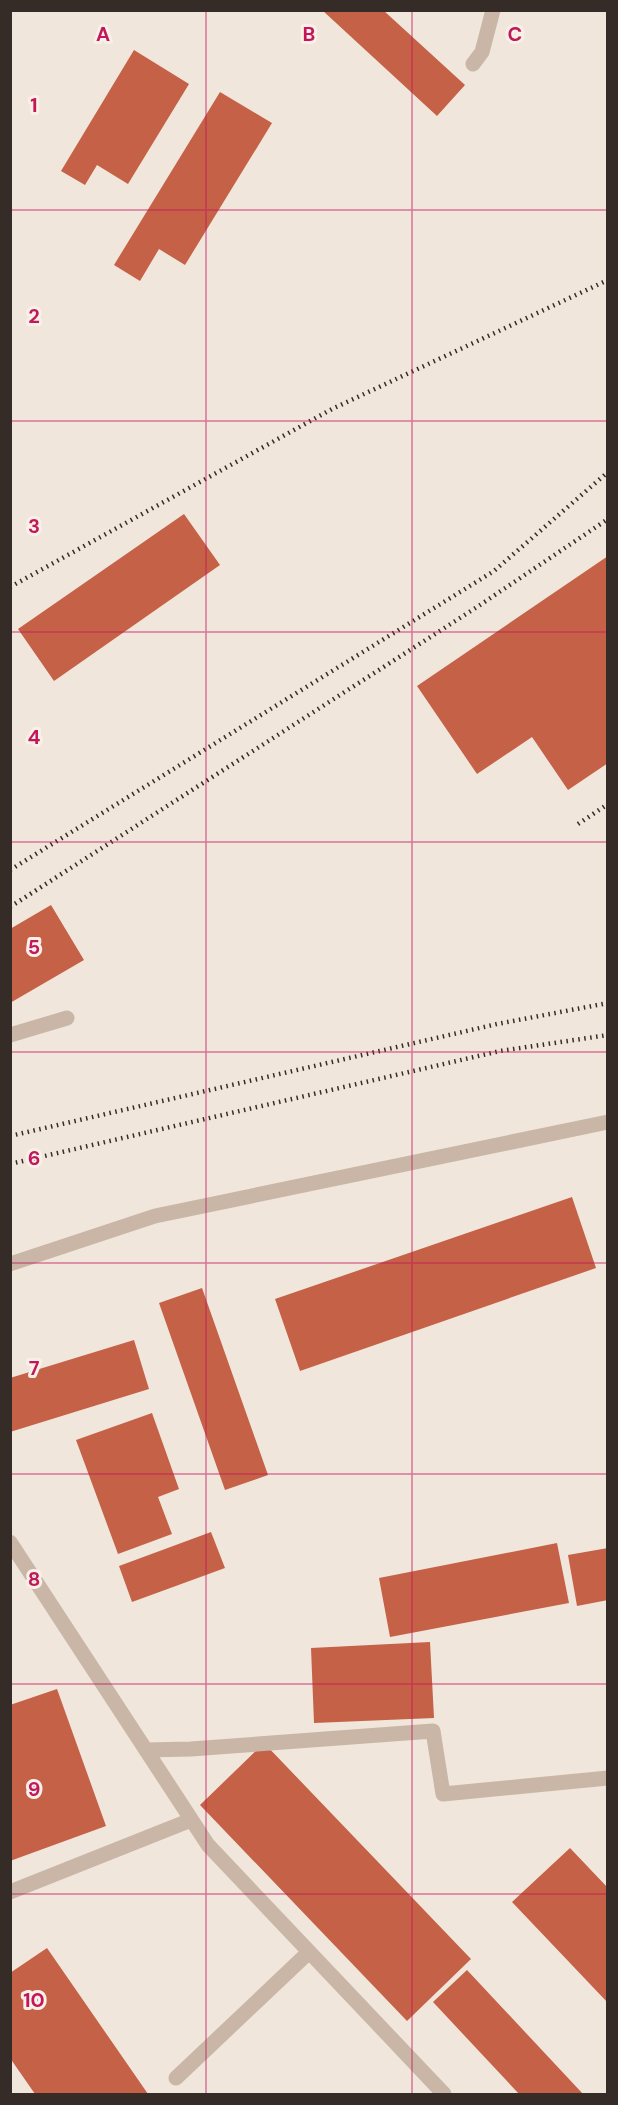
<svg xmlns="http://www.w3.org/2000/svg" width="618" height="2105" viewBox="0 0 618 2105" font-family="'DM Sans',sans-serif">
<rect width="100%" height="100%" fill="#f1e6db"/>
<!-- building -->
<path fill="#c56146" d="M322,10H383L465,85L437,116Z
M134,50L189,84L128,184L97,165L85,185L61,171Z
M220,92L272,123L185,265L159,249L140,281L114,265Z
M184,514L220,565L54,681L18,629Z
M608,556V763L568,790L532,737L477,774L417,686Z
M51,905L84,960L10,1003V929Z
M572,1197L596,1268L300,1371L275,1299Z
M202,1288L268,1475L225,1490L159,1303Z
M134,1340L149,1389L10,1432V1378Z
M152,1413L179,1489L158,1497L172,1534L118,1554L76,1440Z
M211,1532L225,1568L132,1602L119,1566Z
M557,1543L569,1603L390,1637L379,1578Z
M608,1548V1600L577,1606L568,1555Z
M430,1642L434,1718L314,1723L311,1648Z
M57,1689L106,1826L10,1861V1705Z
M264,1743L471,1959L407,2021L200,1805Z
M570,1848L608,1888V2003L512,1902Z
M47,1948L148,2094H35L10,2058V1973Z
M467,1970L583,2094H519L433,2002Z"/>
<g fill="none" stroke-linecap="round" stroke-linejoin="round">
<!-- lane -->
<path stroke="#c9b6a7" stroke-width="15" d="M473,64L482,52L493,10
M146,1750L191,1749L433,1731L443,1794L608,1778
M10,1892L191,1820
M176,2078L309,1952"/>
<!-- street -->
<path stroke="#c9b6a7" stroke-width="15" d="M10,1035L67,1018
M10,1264L155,1216L608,1122
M10,1542L208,1845L444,2094"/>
<!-- rail -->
<path stroke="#362c27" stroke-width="4.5" stroke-dasharray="1.5 4.5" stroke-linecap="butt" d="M10,587L332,409L608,280
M578,824L608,804
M10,870L494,571L608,472
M10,907L477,607L608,519
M10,1136L497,1024L608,1003
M10,1164L500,1051L608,1035"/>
</g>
<!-- grid -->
<path fill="none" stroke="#c2185b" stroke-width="1.5" stroke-opacity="0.55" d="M206,10V2094M412,10V2094M10,210H608M10,421H608M10,632H608M10,842H608M10,1052H608M10,1263H608M10,1474H608M10,1684H608M10,1894H608"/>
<g font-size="20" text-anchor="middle" font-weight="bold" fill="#c2185b" stroke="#f9f0e7" stroke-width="6" stroke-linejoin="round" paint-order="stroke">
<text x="103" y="41">A</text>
<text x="309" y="41">B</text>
<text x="515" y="41">C</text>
<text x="34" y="112">1</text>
<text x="34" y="323">2</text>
<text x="34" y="533">3</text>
<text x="34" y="744">4</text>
<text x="34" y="954">5</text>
<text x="34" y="1165">6</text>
<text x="34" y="1375">7</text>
<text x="34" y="1586">8</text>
<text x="34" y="1796">9</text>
<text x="34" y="2007">10</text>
</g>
<!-- border -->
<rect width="618" height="2105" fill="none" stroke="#362c27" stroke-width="24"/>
</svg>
